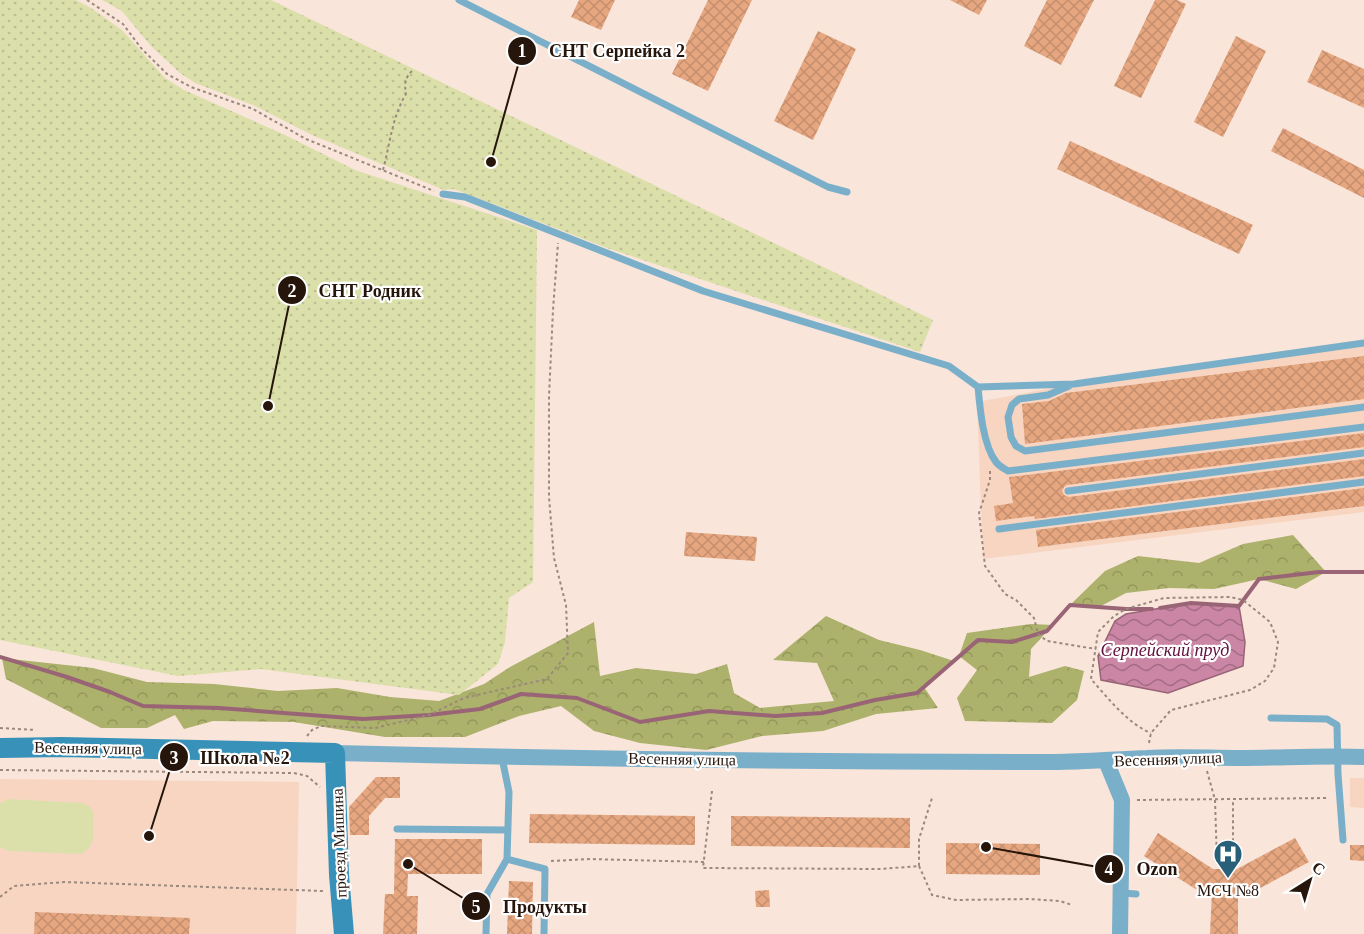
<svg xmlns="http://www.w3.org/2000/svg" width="1364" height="934" viewBox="0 0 1364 934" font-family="Georgia,serif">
<defs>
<pattern id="forest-crowns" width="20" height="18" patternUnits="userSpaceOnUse" patternTransform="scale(1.5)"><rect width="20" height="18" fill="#acb16b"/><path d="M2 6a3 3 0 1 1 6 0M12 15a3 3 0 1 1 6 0" fill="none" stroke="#94975b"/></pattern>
<pattern id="garden-dots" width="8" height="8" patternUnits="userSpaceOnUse" patternTransform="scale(1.5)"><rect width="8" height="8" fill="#dbe0ab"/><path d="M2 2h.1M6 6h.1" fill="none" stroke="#bcbf92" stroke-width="1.8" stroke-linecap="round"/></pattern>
<pattern id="water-waves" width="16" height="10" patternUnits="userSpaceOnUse" patternTransform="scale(1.5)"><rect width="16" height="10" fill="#ca86a4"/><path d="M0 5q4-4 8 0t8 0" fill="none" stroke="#a46c84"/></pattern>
<pattern id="building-cross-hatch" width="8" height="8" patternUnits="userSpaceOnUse" patternTransform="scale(1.5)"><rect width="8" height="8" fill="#e6a680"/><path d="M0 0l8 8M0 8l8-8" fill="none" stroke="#c58e6d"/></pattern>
</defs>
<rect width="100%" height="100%" fill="#f9e5d9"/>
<!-- built -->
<path fill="#f7d5c1" d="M1364,346V512L983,559L977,402L1074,384Z
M1350,778H1364V808L1350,807Z
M0,779L299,782L296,934H0Z"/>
<!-- forest -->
<path fill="url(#forest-crowns)" d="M1293,535L1326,572L1296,589L1259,579L1214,589L1169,588L1126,593L1099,607L1070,605L1105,571L1138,556L1199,563L1243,544Z
M826,616L879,640L920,650L954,661L924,687L938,708L876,714L823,731L762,736L706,750L640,743L594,731L561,706L519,716L465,737H385L294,722L213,721L184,729L175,715L147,728H101L6,679L2,658L93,668L147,682L214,684L278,691L337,688L390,697L439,701L484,684L510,667L594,622L600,676L636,668L696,674L727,664L734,693L760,708L834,701L817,663L773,660Z
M1031,624L1053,625L1031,649L1029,677L1065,666L1084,671L1077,700L1052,723L965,721L957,698L977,670L959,656L967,633Z"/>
<!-- garden -->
<path fill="url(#garden-dots)" d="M0,0H76L91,8L122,30L165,78L184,90L285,135L355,170L537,230L533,582L509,598L505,642L498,664L459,695L261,669L178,676L0,640Z
M102,0H271L933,320L920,352L607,248L454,189L444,190L312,135L253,105L195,83L180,73L150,45L122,11Z"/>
<!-- pitch -->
<path fill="#dbe0ab" d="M7,799L83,803L89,806L93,812V840L88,849L81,854L9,851L0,847V804Z"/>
<!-- water -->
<path fill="url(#water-waves)" stroke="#996476" stroke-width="1.5" d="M1191,603L1239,606L1245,642L1243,666L1168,693L1101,680L1098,656L1115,621L1126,614Z"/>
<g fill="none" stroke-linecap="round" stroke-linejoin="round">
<!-- stream -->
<path stroke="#996476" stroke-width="4" d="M1160,608L1191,603L1239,606L1259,579L1319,572H1364
M0,657L67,677L110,692L143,706L219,708L363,719L429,715L480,709L521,694L577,698L640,722L709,711L775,716L822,713L875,700L917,693L978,640L1012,642L1047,631L1070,605L1126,609H1152"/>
</g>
<!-- building -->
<path fill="url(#building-cross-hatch)" d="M579,0H615L601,30L571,17Z
M708,0H752L708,91L672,74Z
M950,0H987L979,15Z
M1047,0H1094L1061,65L1024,46Z
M1155,0H1177L1186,4L1141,98L1114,86Z
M818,31L856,49L813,140L774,121Z
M1236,36L1266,51L1223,137L1194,122Z
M1322,50L1364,69V108L1307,82Z
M1283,128L1364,170V198L1271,151Z
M1070,141L1253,225L1239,254L1057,169Z
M1364,356V399L1025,444L1022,404L1049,401L1066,393Z
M1364,433V447L1067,485L1064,487L1062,491L1064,495L1069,497L1364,459V476L1035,519L1034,516L996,521L994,506L1013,503L1009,477Z
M1364,488V506L1038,547L1036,530Z
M686,532L757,537L755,561L684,556Z
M376,777H400V798H385L369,816V835H350L349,807Z
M530,814L695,816V845L529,843Z
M731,816L910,818V848L731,846Z
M1158,833L1213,869H1237L1295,838L1309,862L1251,893H1238V934H1210L1212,891L1200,892L1144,856Z
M395,839H482V874H408L407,896H418L417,934H383L385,894H394Z
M946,843L1040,844V875L946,874Z
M1350,845H1364V861L1350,860Z
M509,881L533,882L532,934H507Z
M769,890L770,907H756L755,891Z
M35,912L190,918L189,934H34Z"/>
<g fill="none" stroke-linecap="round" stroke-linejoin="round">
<!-- path -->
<path stroke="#9b897d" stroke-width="2" stroke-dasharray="3 3" stroke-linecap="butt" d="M87,0L123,24L141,48L167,74L191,87L253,109L306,139L434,191
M383,170C390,144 392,117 406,94C404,83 405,77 414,69
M990,471V480L979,513L985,566L1005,594L1016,600L1034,618L1038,634L1047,641L1096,649
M0,728L36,730
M307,736L312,730L321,726L375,728L429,715L464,698L547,679L568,653L566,605L554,558L549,497V396L553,310L558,243
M1149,743L1151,733L1171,710L1250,690L1265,681L1274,668L1278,642L1270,622L1243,600L1230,597L1164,598L1126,609L1114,616L1098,632L1091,679C1107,697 1128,724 1151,733
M0,770L294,773L307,776L320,787
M1207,771L1215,800L1217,861L1233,860V800
M712,791L703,868L881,869L919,866V839L932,798
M1137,800L1329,798
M551,861L590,859L704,862
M919,866L932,895L956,900L1029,899L1060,901L1072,905
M0,897L14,886L64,882L323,891"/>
<!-- service -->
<path stroke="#7aafca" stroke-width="7" d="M459,0L828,187L847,192
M443,194L465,197L703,291L949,366L978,387L1074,384L1364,343
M1069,386L1048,395L1019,399L1012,405L1008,417L1011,437L1016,446L1025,451L1364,407
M978,387C980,409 983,445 996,462C999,466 1003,468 1008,471L1364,427
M1068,491L1364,453
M999,529L1364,482
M1271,718L1327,719L1337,725L1338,774L1343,840
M502,758L509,792L507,859L545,869L544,934
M397,829L508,830
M1122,893L1136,894
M486,934L487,894L507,859"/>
<!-- tertiary -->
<path stroke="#7aafca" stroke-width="16" d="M335,753C575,759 814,762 1054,762C1085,762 1116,759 1147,758C1178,756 1209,758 1240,758C1281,758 1323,755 1364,757
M1106,761L1122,800L1120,934"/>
<!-- secondary -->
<path stroke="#3891b9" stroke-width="20" d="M0,748L62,747L335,753L339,875L344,934"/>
</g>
<!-- icons -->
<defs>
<g id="hospital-pin" transform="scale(1.5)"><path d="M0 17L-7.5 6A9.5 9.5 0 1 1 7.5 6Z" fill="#28607a" stroke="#fff"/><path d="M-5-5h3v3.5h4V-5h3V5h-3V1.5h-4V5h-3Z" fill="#fff"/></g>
</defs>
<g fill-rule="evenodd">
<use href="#hospital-pin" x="1228" y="854"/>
</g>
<g text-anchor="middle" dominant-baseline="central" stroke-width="4.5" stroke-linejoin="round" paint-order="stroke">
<!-- street labels -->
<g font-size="16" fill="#26150b" stroke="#fff">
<text transform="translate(88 748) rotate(1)">Весенняя улица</text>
<text transform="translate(682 759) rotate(1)">Весенняя улица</text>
<text transform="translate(1168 759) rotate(-2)">Весенняя улица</text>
<text transform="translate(339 843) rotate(-92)">проезд Мишина</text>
</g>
<!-- poi labels -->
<g font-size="16" fill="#26150b" stroke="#fff">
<text x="1228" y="890">МСЧ №8</text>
</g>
<!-- water labels -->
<g font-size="18" font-style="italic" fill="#62103e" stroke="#fff">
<text x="1165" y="650">Серпейский пруд</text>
</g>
</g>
<!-- callouts -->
<path fill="none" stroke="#26150b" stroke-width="2" d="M491 162L522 51M268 406L292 290M149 836L174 757M986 847L1109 869M408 864L476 906"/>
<g fill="#26150b" stroke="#fff" stroke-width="2">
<circle cx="491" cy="162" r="6"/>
<circle cx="268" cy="406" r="6"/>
<circle cx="149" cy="836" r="6"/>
<circle cx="986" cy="847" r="6"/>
<circle cx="408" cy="864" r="6"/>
<circle cx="522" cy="51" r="15"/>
<circle cx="292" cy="290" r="15"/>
<circle cx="174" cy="757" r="15"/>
<circle cx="1109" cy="869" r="15"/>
<circle cx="476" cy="906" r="15"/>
</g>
<g font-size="18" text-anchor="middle" font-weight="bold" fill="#fff">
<text x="522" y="57">1</text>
<text x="292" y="297">2</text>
<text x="174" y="764">3</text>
<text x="1109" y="875">4</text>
<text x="476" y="913">5</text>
</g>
<g font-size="18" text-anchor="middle" font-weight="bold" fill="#26150b" stroke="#fff" stroke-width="4.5" stroke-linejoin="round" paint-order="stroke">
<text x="617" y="57">СНТ Серпейка 2</text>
<text x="370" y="297">СНТ Родник</text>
<text x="245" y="764">Школа №2</text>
<text x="1157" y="875">Ozon</text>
<text x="545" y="913">Продукты</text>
</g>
<!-- north arrow -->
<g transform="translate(1310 880) rotate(37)" stroke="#ffffff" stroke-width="4.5" paint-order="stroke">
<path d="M0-4.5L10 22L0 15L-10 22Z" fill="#26150b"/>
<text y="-9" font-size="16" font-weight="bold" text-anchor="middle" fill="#26150b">С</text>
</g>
</svg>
